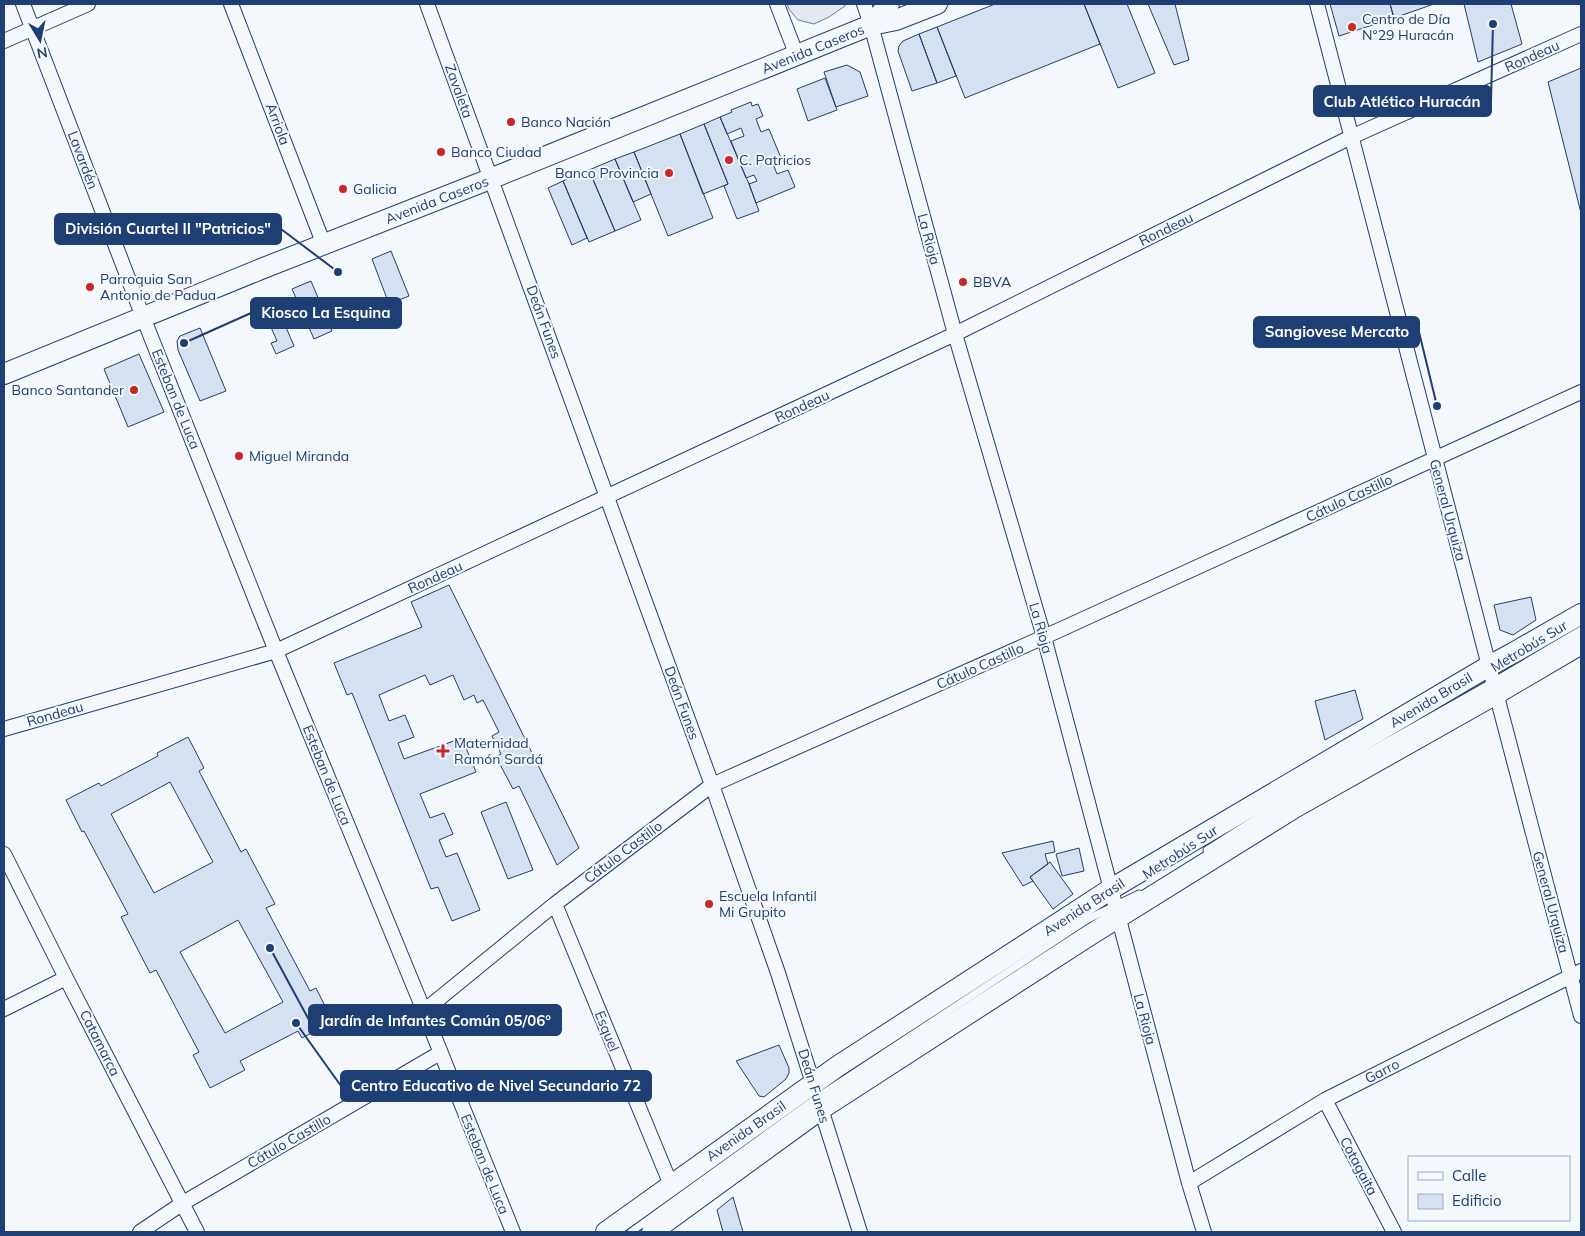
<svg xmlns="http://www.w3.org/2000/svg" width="1585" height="1236" viewBox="0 0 1585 1236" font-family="Mulish,sans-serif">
<rect width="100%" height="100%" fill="#f4f7fb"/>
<!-- green -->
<path fill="#e3e9f0" stroke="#687fa3" d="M787,4H845V6L829,17L814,24L798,20L789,9Z"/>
<!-- building -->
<path fill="#d5e0f0" stroke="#1d3f73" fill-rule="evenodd" d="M995,4H1084L1100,44L965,98L937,27Z
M1084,4H1127L1155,73L1118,88Z
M1148,4H1175L1189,60L1174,65Z
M1330,4H1390L1394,18L1339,36Z
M1390,4H1434L1394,18Z
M1464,4H1511L1522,44L1478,62Z
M937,27L956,76L937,83L919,34Z
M919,34L937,83L912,91L898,51L899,46L903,41Z
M847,65L860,72L868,96L836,107L824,72Z
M1581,68V213L1548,82Z
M825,78L837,110L808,121L797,89Z
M751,102L752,106L758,104L763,116L756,119L761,132L769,129L781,158L772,161L777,174L788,170L795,187L756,203L749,184L757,181L754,175L746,178L731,141L744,136L741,128L727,134L720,117L732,112L731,110Z
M720,117L749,184L759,211L737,219L724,186L728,184L704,124Z
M704,124L728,184L703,194L680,134Z
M680,134L713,218L668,236L634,152Z
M634,152L651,194L633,202L615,159Z
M615,159L641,220L615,231L589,170Z
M589,170L615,231L589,242L563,181Z
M563,181L587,238L572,245L548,188Z
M391,251L409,296L389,304L372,259Z
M311,281L332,331L314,339L292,289Z
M274,299L294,346L276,354L271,343L277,341L270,325L265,327L256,307Z
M200,328L226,391L200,401L178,350L177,341L180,336Z
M139,354L164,412L128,427L104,369Z
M449,585L579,848L557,865L519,786L513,789L496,757L501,754L492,736L499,732L483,700L477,703L474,695L464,700L453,675L430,685L425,675L379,695L389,721L405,715L414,737L398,743L404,759L462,738L476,772L420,794L430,818L444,813L453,834L439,840L446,857L457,853L480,910L452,921L438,887L431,889L352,693L347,695L334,663L422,627L411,602Z
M1531,597L1536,620L1513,635L1500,630L1494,605Z
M1355,690L1363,719L1325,740L1315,701Z
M188,737L204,768L199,771L241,852L246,849L275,904L266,908L310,991L316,988L333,1022L302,1038L298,1031L240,1061L245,1070L210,1088L193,1055L199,1052L156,970L150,973L121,917L128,914L84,831L82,832L66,800L99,783L101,786L158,756L157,753ZM170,782L213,862L154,893L111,814ZM238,920L283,1002L225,1033L180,952Z
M506,802L533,870L508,879L481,812Z
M1053,841L1055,852L1045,854L1048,864L1030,877L1033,881L1023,886L1002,853Z
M1079,848L1084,871L1062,876L1056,854Z
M1050,862L1073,894L1053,909L1030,877Z
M779,1045L789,1068V1073L786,1079L764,1097L759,1096L736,1061Z
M733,1197L743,1232H723L717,1210Z"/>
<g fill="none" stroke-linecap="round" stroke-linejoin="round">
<!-- service casing -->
<g stroke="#1d3f73" stroke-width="9">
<path id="service" d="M1207,850L1298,792L1493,682L1581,630
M631,1232L818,1097L1088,919L1139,894"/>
</g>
<!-- minor casing -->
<g stroke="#1d3f73" stroke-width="16">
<path id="minor" d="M23,4L143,317L276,651L424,1011L513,1232
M231,4L324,245
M427,4L712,785L778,973L860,1232
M777,4L797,56
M864,4L871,25L955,334L1044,637L1189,1183L1204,1232
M1317,4L1489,666L1581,1016
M4,41L88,4
M4,729L276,651L955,334L1351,137L1581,34
M4,854L66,978L197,1232
M555,904L671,1185
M4,1009L66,978
M424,1011L555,904L712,785L1044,637L1581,392
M1325,1100L1394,1232
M1189,1183L1325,1100L1581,971
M140,1232L183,1203L440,1053"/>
</g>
<!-- secondary casing -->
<g stroke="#1d3f73" stroke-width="22">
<path id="secondary" d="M871,25L889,4
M4,374L261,269L490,179L871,25L896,20L937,4
M606,1232L838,1066L1111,889L1489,666L1513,653L1581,614
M652,1232L821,1109L1090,935L1294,808L1496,694L1581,644"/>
</g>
<!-- service -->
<use href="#service" stroke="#f4f7fb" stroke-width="7"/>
<!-- minor -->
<use href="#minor" stroke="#f4f7fb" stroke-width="14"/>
<!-- secondary -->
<use href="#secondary" stroke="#f4f7fb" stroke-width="20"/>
</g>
<!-- markers -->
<g fill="#c62828" stroke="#f4f7fb" stroke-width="2">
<circle cx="1352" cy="27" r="5"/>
<circle cx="511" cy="122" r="5"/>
<circle cx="441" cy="152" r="5"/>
<circle cx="729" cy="160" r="5"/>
<circle cx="669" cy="173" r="5"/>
<circle cx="343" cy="189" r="5"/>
<circle cx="963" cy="282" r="5"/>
<circle cx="90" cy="287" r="5"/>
<circle cx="134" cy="390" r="5"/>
<circle cx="239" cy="456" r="5"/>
<path d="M440.5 743.5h5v5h5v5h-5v5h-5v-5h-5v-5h5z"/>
<circle cx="709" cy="904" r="5"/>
</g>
<g text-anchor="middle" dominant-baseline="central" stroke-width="4" stroke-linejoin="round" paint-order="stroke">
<!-- poi labels -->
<g font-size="14" fill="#1d3f73" stroke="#f4f7fb" text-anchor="start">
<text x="1362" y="19">Centro de Día<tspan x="1362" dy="16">N°29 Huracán</tspan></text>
<text x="521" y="122">Banco Nación</text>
<text x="451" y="152">Banco Ciudad</text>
<text x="739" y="160">C. Patricios</text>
<text x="659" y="173" text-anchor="end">Banco Provincia</text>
<text x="353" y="189">Galicia</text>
<text x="100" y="279">Parroquia San<tspan x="100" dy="16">Antonio de Padua</tspan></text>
<text x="973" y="282">BBVA</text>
<text x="124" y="390" text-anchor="end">Banco Santander</text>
<text x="249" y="456">Miguel Miranda</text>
<text x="454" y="743">Maternidad<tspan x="454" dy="16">Ramón Sardá</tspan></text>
<text x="719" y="896">Escuela Infantil<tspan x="719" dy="16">Mi Grupito</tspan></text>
</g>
<!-- street labels -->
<g font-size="14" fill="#1d3f73" stroke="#f4f7fb">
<text transform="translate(813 49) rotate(-22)">Avenida Caseros</text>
<text transform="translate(1532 56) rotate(-24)">Rondeau</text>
<text transform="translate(459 91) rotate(70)">Zavaleta</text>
<text transform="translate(278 124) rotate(69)">Arriola</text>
<text transform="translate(83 160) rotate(69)">Lavardén</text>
<text transform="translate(437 200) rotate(-21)">Avenida Caseros</text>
<text transform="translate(1166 229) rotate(-26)">Rondeau</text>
<text transform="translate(929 239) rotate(75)">La Rioja</text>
<text transform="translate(544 322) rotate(70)">Deán Funes</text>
<text transform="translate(176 399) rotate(68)">Esteban de Luca</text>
<text transform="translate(802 406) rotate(-25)">Rondeau</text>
<text transform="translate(1349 498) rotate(-25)">Cátulo Castillo</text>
<text transform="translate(1448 510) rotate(75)">General Urquiza</text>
<text transform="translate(435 577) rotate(-25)">Rondeau</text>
<text transform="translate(1041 628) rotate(74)">La Rioja</text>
<text transform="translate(1529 646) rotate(-31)">Metrobús Sur</text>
<text transform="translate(980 666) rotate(-24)">Cátulo Castillo</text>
<text transform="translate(1431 700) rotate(-31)">Avenida Brasil</text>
<text transform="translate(682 703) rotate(70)">Deán Funes</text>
<text transform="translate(55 714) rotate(-16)">Rondeau</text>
<text transform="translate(327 775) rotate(68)">Esteban de Luca</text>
<text transform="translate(623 852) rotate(-37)">Cátulo Castillo</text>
<text transform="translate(1180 852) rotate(-33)">Metrobús Sur</text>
<text transform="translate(1551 902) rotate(75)">General Urquiza</text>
<text transform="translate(1084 907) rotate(-33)">Avenida Brasil</text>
<text transform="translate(1145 1019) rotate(75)">La Rioja</text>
<text transform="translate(607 1031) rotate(68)">Esquel</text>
<text transform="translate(100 1043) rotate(63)">Catamarca</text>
<text transform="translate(1382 1071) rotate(-27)">Garro</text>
<text transform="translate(814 1086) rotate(73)">Deán Funes</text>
<text transform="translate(746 1131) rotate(-35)">Avenida Brasil</text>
<text transform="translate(289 1141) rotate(-30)">Cátulo Castillo</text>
<text transform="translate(485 1164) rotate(68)">Esteban de Luca</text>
<text transform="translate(1359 1166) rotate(62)">Cotagaita</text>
</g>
</g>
<!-- callouts -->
<path fill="none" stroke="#1d3f73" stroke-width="2" d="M1493 24L1491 101M338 272L281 229M184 343L251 313M1437 406L1419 332M270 948L309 1020M296 1023L341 1086"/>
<g fill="#1d3f73" stroke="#f4f7fb" stroke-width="2">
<circle cx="1493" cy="24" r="5"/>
<circle cx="338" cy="272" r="5"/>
<circle cx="184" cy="343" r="5"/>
<circle cx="1437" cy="406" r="5"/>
<circle cx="270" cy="948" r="5"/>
<circle cx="296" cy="1023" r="5"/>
</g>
<g fill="#1d3f73" stroke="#1d3f73" stroke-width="2">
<rect x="1314" y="86" width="177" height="30" rx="5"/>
<rect x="55" y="214" width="226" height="30" rx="5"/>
<rect x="251" y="298" width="150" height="30" rx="5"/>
<rect x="1254" y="317" width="165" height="30" rx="5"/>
<rect x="309" y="1005" width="252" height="30" rx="5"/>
<rect x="341" y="1071" width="310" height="30" rx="5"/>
</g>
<g font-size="15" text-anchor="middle" font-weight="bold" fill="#fff">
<text x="1402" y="107">Club Atlético Huracán</text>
<text x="168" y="234">División Cuartel II "Patricios"</text>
<text x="326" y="318">Kiosco La Esquina</text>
<text x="1337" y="337">Sangiovese Mercato</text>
<text x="435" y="1026">Jardín de Infantes Común 05/06°</text>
<text x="496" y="1091">Centro Educativo de Nivel Secundario 72</text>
</g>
<!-- border -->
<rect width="1585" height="1236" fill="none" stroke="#1d3f73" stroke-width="10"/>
<!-- legend -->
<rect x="1408" y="1156" width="162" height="65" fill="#f4f7fb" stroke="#9eadc5"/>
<rect x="1418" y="1172" width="25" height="8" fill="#f4f7fb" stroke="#9eadc5"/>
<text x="1452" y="1181" font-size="15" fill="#1d3f73">Calle</text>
<rect x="1418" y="1194" width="25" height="15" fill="#d5e0f0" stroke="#9eadc5"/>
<text x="1452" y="1206" font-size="15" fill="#1d3f73">Edificio</text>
<!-- north arrow -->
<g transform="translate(40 40) rotate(170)" stroke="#f4f7fb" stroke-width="4" paint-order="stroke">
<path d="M0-4L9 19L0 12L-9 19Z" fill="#1d3f73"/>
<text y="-8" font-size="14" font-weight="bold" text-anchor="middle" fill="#1d3f73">N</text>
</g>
</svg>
